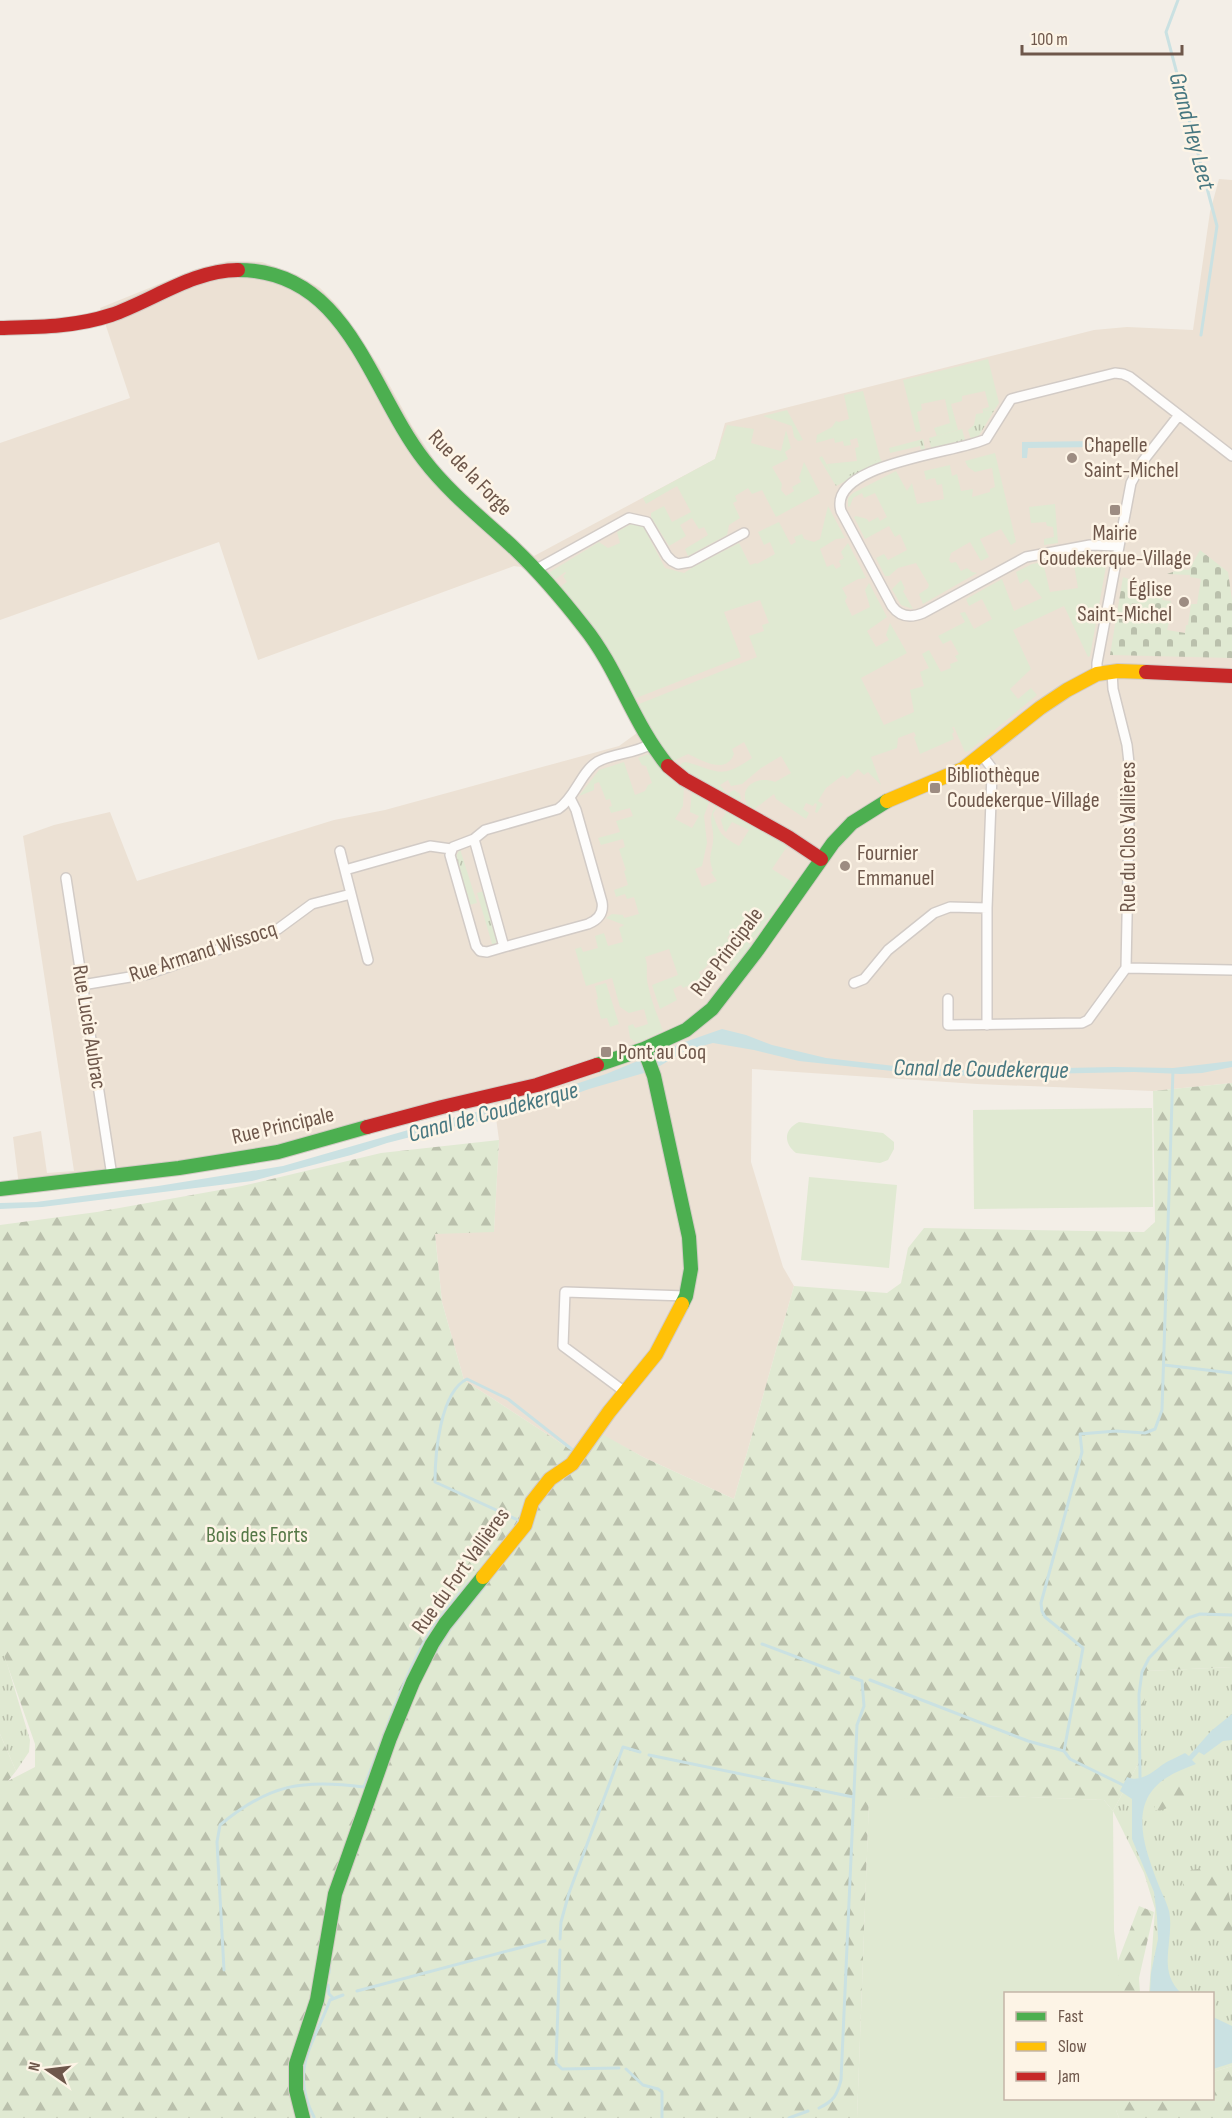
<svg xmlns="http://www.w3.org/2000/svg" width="1232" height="2118" viewBox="0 0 1232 2118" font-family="'Sofia Sans Condensed',sans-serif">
<defs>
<pattern id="grass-tufts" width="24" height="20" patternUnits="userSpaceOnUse" patternTransform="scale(1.5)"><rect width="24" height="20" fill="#e0e9d2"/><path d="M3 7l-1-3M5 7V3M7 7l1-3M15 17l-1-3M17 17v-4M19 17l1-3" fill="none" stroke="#bac0ac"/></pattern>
<pattern id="forest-firs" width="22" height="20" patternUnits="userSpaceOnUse" patternTransform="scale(1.5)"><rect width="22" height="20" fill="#e0e9d2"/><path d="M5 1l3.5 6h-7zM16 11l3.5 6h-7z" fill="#bac0ac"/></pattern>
<pattern id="cemetery-stones" width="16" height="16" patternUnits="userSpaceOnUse" patternTransform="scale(1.5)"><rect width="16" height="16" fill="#e0e9d2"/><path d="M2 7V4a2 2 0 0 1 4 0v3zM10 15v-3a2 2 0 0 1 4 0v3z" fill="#bac0ac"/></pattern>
</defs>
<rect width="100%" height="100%" fill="#f3eee7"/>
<!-- residential -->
<path fill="#ece1d4" d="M1219,179L1232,180V1083L1153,1091L977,1084L752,1069L751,1162L783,1267L794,1286L734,1499L643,1457L602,1435L576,1453L464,1380L442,1302L435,1233L494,1231L499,1140L494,1103L251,1163L77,1188L20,1194L13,1137L41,1131L47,1173L74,1171L23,836L54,825L110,812L137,881L334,820L385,810L619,746L637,733L591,646L530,574L521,567L514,566L258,660L219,542L0,620V443L130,398L100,308L196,269L229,261L262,262L297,275L320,288L338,306L379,366L412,426L443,473L534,556L715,459L725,423L1094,330L1127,327L1193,330L1210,212Z"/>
<!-- grass -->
<path fill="url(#grass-tufts)" d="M995,409L978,437L971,439L968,430L974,425L976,414L983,413V411Z
M962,429L965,440L931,448L929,438Z
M923,439L925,449L921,450L920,446L890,453L889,448Z
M822,456L836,481L880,458L882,462L836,486L819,458Z
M460,849L477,903L469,905L455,858Z
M484,891L498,940L493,947L477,893Z
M0,1640L30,1740L29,1752L16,1771L0,1734Z
M1232,1667V2066L1213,2072L1212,1994L1149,1993L1155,1909L1144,1873L1113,1811L1139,1762L1146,1671Z"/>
<!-- forest -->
<path fill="url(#forest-firs)" d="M1232,1083V1667L1147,1671L1139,1762L1113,1811L1104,1800L1005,1796L869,1801L857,2118H0V1734L16,1771L8,1781L35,1767V1744L0,1644V1225L97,1212L242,1186L381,1153L499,1140L494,1232L435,1234L442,1302L464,1380L576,1453L602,1434L643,1457L734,1499L794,1286L887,1293L901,1283L908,1248L924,1228L1144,1232L1155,1222L1153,1091Z
M1184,1776L1195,1785V1792L1192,1797L1160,1811L1155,1810C1152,1792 1167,1779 1184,1776Z
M1210,1867C1232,1882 1232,1905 1232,1934L1216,1929L1198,1936L1189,1933L1186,1921L1182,1874L1191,1870Z
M1139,1906L1154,1912L1139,1978L1140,1993L1118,1994V1961Z
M1232,2066V2118H1119L1116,2110V2099L1212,2098L1213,2072Z"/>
<!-- cemetery -->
<path fill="url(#cemetery-stones)" d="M1200,550L1228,572L1232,600V658L1110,655L1123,577L1165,591L1162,600L1171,601L1166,621L1169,622L1167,630L1185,633L1186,625H1188L1191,604H1197L1201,579L1190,577V575L1167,574L1181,569L1189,570Z"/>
<!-- garden -->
<path fill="#e0e9d2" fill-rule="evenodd" d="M988,359L999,403L995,409L983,411L982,409L989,407L985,391L962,396V401L951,404L958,430L937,436L934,428L950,423L945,399L921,404L922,410L917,412L921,431L916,432L903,380Z
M863,391L880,458L836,482L827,464L857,461L855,448L859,447L857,438L850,440L851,445L844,446L843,441L835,443L834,438L816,443L817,435L832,427L836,421L839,422L849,419L844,395Z
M787,410L803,440L798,441L794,437L792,426L763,416Z
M727,425L754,429L751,443L781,451L786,430L791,448L785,452L788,459L772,467L782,484L781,490L786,496L794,491L792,487L801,482L799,478L804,462L820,493L776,517L762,490L752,494L748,488L735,496L737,501L733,503L740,518L729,525L727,535L688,556L685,549L708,535L704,527L699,529L692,518L680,525L686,536L669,546L651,517V513L664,506L672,522L691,512L677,486L646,504L643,498L715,459Z
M995,453L1016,542L1011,545L1001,529L980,539L989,557L981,561L970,542L951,553L949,560L951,563L956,562L961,571L967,568L972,572L977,573L923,604L919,594L928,588L929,585L916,563L898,568L889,576H885L876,558L884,554L888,560L907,550L900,534L895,537L889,526L865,539L854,517L856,516L867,519L869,522L878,517L880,521L887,517L875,493L864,498L862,493L853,498L850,506L848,507V498L853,493L896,471L907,491L912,483L917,504L944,499L942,484L937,485L935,478L926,480L924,471L950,465L952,476L957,474L961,491L973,489L972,497L990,492V489L995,487L992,468L975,472L968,467L965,461Z
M1055,504L1058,543L1044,545V539L1054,537L1053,527L1047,526L1046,522L1031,523L1029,507Z
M828,506L845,538L836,539L820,549L827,567L833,564L836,569L841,566L839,561L844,558L841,552L848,543L866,578L858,579L842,588L847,597L845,601L852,616L870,607L865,590L869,583L887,617L867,631L876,647L889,640L886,635L890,623L907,653L861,678L884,725L914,712L910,690L924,686L920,672L929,668L922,654L929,650L941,672L951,668L950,664L958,661L955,656L959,654L951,640L943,644L938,636L965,622L960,613L965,612L974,629L992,619L982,599L969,606L966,599L1002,579L1014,611L1042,598L1027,579L1020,584L1016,572L1032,564L1043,562L1050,592L1078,588L1074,565L1064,566L1061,560C1076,557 1103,545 1106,566L1090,656L1088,657L1064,606L1013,630L1031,669L1010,689L1018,699L1031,688L1037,695L969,751L965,752L954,727H952L954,732L952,734L954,739L920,754L914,737L916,736L914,732L898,738L897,748L871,757L881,785L868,772L864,775L858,769L847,779L843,775L826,788L818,801L823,804L817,813L815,812L817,804L815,803L813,806L806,803L803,809L809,813L806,819L776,799L774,794L752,811C734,792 753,774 775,782L791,773L781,756L761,768L742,784L731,786L728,780L720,785L727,794L734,790L740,794L741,799L737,803L681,770L680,766L682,763L686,762C719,771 720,780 752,758L744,742L732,749L734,754C726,775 703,761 688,754L673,761L669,760L634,706L757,657L749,636L764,631L762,625L769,623L760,600L724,612L741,657L631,700L558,588L567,582L563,576L566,573L565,572L552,582L545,575L599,542L608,548L620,543L617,532L631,524L643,526L665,568L684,573L693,567L739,543L750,565L756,563L757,564L775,554L770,542L764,545L758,532L779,522L791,545L796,542L794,537L802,534L804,539L814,542L820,539Z
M901,580L905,589L903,591L913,609L901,605L892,589Z
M649,754L663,771L684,785L683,806L675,819L692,828L699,816L690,812L692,792L709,802L704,816L707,843L702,866L695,869L702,887L717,881L711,872L713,871C708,857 711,856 713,842C715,825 706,823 716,804L718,805L713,814C719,833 721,836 739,846L749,830L732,822L726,832L724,830L721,820L727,811L788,845L772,869L794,883L754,940L750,936L761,921L751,914L738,931L748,939L746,941L751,945L732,971L722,947L705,968L699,972L702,979L688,988L687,986L683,988L681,985L673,989L677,1000L660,1009L652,985L678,975L669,949L645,957C649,967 645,975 648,985C651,1001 658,1016 663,1031L637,1043L630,1038L628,1026L633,1024L635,1028L648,1024L644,1009L629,1013L620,1007L612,978L586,986L575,949L581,947L583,952L598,948L595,936L604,933L608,946L623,942L619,928L624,925L606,918L612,914L623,915L624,918L639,914L634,897L627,899L625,894L616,897L614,890L628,885L624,871L626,870L619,849L625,847L623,839L601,845L598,838L620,832L616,821L633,816L630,808L611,813L609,807L612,806L610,799L606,800L599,782L594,784V790L579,796L599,770L624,762L635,795L645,791L648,785L652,783L646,766L642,765L638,758ZM732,931L746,941L736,954L726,947L730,941L727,938Z
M606,983L619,1024L610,1027L607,1018L601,1019L596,1000L598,999L595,986Z
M1152,1108L1153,1207L974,1209L973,1110Z
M799,1122L883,1133L894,1142V1149L888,1160L880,1163L796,1153C783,1143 784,1129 799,1122Z
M809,1177L897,1185L889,1268L801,1260Z
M1005,1796L1104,1800L1113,1811L1114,1931L1118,1961V1993L1006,1994V2098L1116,2099V2110L1119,2118H857L869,1800Z"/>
<!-- water -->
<path fill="#cae1e2" d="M1096,441V447L1028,448L1027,458H1022V442Z
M722,1029L746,1035L772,1045L826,1058L912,1068L963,1070L1114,1067L1173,1068L1232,1061V1067L1202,1073L1181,1074L1134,1072L939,1076L799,1061L754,1050L713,1043L687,1050L658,1067L644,1073L589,1089L528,1111L438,1130L387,1143L351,1155L252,1181L42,1207L0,1209V1203L36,1202L158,1186L283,1166L436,1122L536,1097L606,1074L640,1060L655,1057L679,1044Z
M1232,1714V1740L1223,1741L1204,1755L1199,1752L1192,1760L1196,1764C1186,1768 1175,1772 1166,1778C1128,1803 1144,1846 1157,1881C1161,1892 1166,1900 1169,1911C1175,1940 1156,1970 1181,1993H1150L1151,1973L1158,1939L1157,1917L1154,1892L1132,1839V1799L1120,1791L1127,1777C1140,1783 1153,1772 1162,1765C1169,1760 1178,1757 1185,1753L1189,1756L1211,1731Z
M1213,2017L1232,2026V2063L1213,2069Z"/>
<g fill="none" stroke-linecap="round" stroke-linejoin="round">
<!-- stream -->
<path stroke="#cae1e2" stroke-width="3" d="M1178,0L1166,32L1217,226L1201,335
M1164,1365L1232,1373
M518,1523L520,1521L435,1482C435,1454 440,1392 467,1379L508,1399L574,1451
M762,1644L839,1673
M435,1653L450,1629L484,1587
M870,1680L1028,1741L1064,1751
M649,1755L853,1797
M1140,1778L1139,1694L1142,1672L1149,1658L1188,1618L1200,1614L1232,1615
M1123,1785L1070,1759L1064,1751L1083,1648L1045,1617L1042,1611L1041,1603L1082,1452L1080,1434L1116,1431L1145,1433L1155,1429L1162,1410L1173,1070
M560,1939L561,1922L569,1893L623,1747L640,1752
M560,1950L556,2063L562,2069L619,2068
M224,1970L217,1842L220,1825C269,1784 303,1779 364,1787C383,1740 398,1691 422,1646C434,1623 452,1603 469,1583
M329,1973L330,1961
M328,1985L329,1994L333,1998
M357,1991L545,1941
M626,2069L643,2085L658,2089L662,2092V2118
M819,2108C834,2101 837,2095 841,2080L857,1725L864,1706L862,1681L851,1677
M314,2117C289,2069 314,2044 330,2000L343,1995
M789,2118L808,2111"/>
<!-- street casing -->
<g stroke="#d2cbc6" stroke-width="12">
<path id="street" d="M1119,546L1090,545L1026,557L923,613C911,618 900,617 892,606L841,511C827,463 958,453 986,439L1011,399L1115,373L1123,374L1130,377L1232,456
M535,570L629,518L647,522L667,556L672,561L678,564L690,562L744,533
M1097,674V663L1131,483L1143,461L1179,415
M982,755L991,767L992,774L987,908V1025
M474,839L504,947L487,952L480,951L476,946L450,855L453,847L474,839L485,830L558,809C575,798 581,772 597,762C613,753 634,754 651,744
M340,851L368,960
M345,870L430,846L451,849
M66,878L112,1176
M504,947L588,924C598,920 604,913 602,902L576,810L570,798
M1126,968L1232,970
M854,983L864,979L888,950L934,913L950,907L987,908
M82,985L148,974L278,929L312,904L351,894
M948,999V1025L1082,1023L1088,1020L1126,968L1130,772L1127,745L1113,689L1112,672
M625,1392L563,1346L565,1292L686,1296"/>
</g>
<!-- fast casing -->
<g stroke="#d2cbc4" stroke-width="16">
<path id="fast" d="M238,270C348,270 369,389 424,460C450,494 484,520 515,549C539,572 563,600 584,627C618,669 633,724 668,766
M644,1049L654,1076L689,1237L691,1269L686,1296L682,1304
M597,1065L644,1049L686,1030L712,1009L756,952L833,843L852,823L887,801
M0,1189L179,1168L278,1152L367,1127
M303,2118L296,2090V2064L317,2000L335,1894L390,1738L413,1682L432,1644L445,1624L483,1577"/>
</g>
<!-- slow casing -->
<g stroke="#d2cbc4" stroke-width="16">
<path id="slow" d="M887,801L963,769L1040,708L1067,690L1097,674L1118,671L1146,672
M483,1577L525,1525L532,1502L550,1479L572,1464L609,1412L656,1354L682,1304"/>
</g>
<!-- jam casing -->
<g stroke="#d2cbc4" stroke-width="16">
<path id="jam" d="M0,328C37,327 75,327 111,315C152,301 193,270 238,270
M1146,672L1232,676
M668,766L684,779L788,837L821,859
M367,1127L442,1107L537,1085L597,1065"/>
</g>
<!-- street -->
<use href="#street" stroke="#fdfcfb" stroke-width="9"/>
<!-- fast -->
<use href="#fast" stroke="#4caf50" stroke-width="14"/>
<!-- slow -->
<use href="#slow" stroke="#ffc107" stroke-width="14"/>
<!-- jam -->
<use href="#jam" stroke="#c62828" stroke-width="14"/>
</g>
<!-- markers -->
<g fill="#9d8c82" stroke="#fdf4e6" stroke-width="2">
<circle cx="1072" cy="458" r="6"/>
<rect x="1109" y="504" width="12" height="12" rx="3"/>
<circle cx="1184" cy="602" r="6"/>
<rect x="929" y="782" width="12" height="12" rx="3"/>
<circle cx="845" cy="866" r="6"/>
<rect x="600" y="1046" width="12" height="12" rx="3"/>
</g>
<g text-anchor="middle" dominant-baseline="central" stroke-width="5" stroke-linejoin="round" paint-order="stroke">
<!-- poi labels -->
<g font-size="22" fill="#6e574b" stroke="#fdf4e6" text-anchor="start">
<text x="1084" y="445">Chapelle<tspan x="1084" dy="25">Saint-Michel</tspan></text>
<text x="1115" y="533" text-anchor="middle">Mairie<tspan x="1115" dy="25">Coudekerque-Village</tspan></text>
<text x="1172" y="589" text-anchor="end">Église<tspan x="1172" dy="25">Saint-Michel</tspan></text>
<text x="947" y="775">Bibliothèque<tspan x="947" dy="25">Coudekerque-Village</tspan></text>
<text x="857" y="853">Fournier<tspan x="857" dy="25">Emmanuel</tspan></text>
<text x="618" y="1052">Pont au Coq</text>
</g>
<!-- street labels -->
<g font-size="22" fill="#6e574b" stroke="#fdf4e6">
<text transform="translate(470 473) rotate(46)">Rue de la Forge</text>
<text transform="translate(1128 837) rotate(-90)">Rue du Clos Vallières</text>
<text transform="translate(203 952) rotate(-18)">Rue Armand Wissocq</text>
<text transform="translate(727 952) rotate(-53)">Rue Principale</text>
<text transform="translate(89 1027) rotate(81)">Rue Lucie Aubrac</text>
<text transform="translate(283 1126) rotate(-13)">Rue Principale</text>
<text transform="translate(461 1571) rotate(-54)">Rue du Fort Vallières</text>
</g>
<!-- park labels -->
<g font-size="22" fill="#567847" stroke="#fdf4e6">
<text x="257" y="1535">Bois des Forts</text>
</g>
<!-- water labels -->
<g font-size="24" font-style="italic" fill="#477780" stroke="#fdf4e6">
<text transform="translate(1192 131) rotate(75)">Grand Hey Leet</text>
<text transform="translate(981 1069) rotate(1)">Canal de Coudekerque</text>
<text transform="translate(493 1112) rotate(-15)">Canal de Coudekerque</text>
</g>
</g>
<!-- legend -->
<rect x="1004" y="1992" width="210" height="108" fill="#fdf4e6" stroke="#c4b5a8" stroke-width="1.5"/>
<rect x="1016" y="2012" width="30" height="9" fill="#4caf50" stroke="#c4b5a8" stroke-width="1.5"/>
<text x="1058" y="2022" font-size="18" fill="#6e574b">Fast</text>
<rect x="1016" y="2042" width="30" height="9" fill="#ffc107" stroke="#c4b5a8" stroke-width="1.5"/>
<text x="1058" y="2052" font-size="18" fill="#6e574b">Slow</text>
<rect x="1016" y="2072" width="30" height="9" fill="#c62828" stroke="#c4b5a8" stroke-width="1.5"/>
<text x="1058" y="2082" font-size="18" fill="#6e574b">Jam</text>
<!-- north arrow -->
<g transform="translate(48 2070) rotate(284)" stroke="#fdf4e6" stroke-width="4.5" paint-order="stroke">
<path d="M0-4.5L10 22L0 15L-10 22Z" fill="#6e574b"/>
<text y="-9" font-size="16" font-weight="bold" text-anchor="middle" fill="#6e574b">N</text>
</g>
<!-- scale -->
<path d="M1022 45v9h160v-9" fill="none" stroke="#6e574b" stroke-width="3"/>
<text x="1031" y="45" font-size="18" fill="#6e574b" stroke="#fdf4e6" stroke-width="4.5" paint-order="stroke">100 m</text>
</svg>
